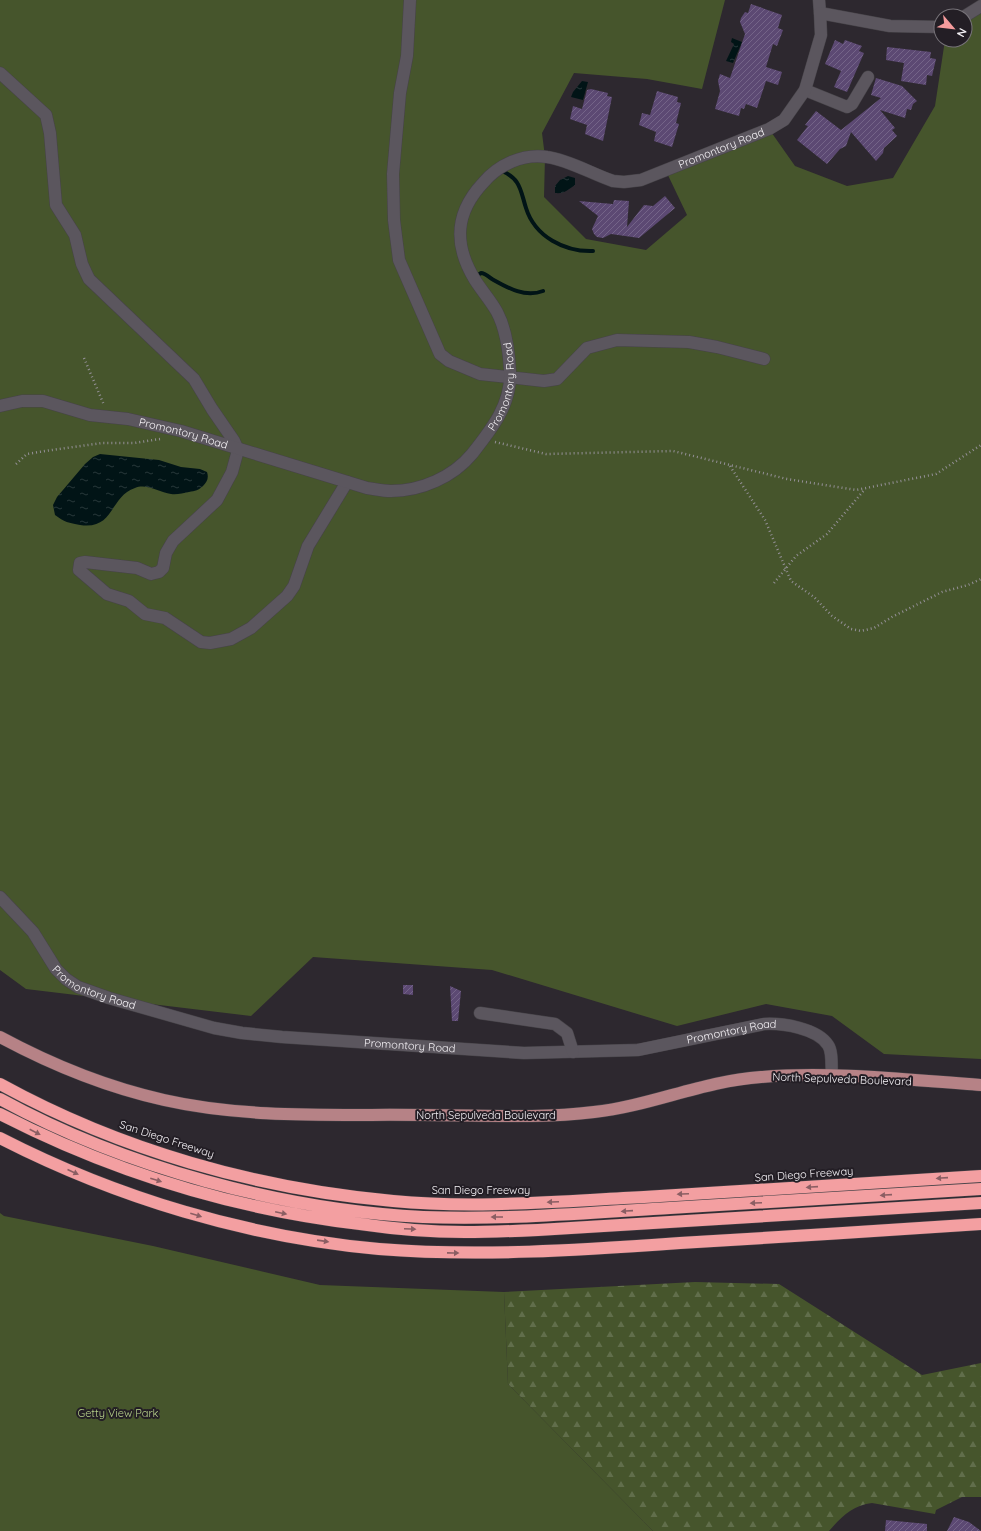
<svg xmlns="http://www.w3.org/2000/svg" width="981" height="1531" viewBox="0 0 981 1531" font-family="Quicksand,sans-serif">
<defs>
<pattern id="forest-firs" width="22" height="20" patternUnits="userSpaceOnUse"><rect width="22" height="20" fill="#46552c"/><path d="M5 1l3.5 6h-7zM16 11l3.5 6h-7z" fill="#616e4b"/></pattern>
<pattern id="water-ripples" width="26" height="14" patternUnits="userSpaceOnUse"><rect width="26" height="14" fill="#011416"/><path d="M2 4q2-2 4 0t4 0M15 11q2-2 4 0t4 0" fill="none" stroke="#273739"/></pattern>
<pattern id="building-hatch" width="6" height="6" patternUnits="userSpaceOnUse"><rect width="6" height="6" fill="#5c4973"/><path d="M-1 1l2-2M0 6l6-6M5 7l2-2" fill="none" stroke="#746488"/></pattern>
</defs>
<rect width="100%" height="100%" fill="#2d282f"/>
<!-- green -->
<path fill="#46552c" d="M0,0H725L702,89L647,79L574,73L542,133L545,157L544,197L586,239L646,250L687,215L666,171L769,129L795,166L847,186L893,178L935,106L945,40H965V16L981,6V1059L884,1054L832,1016L766,1004L677,1026L492,970L313,957L251,1016L26,989L0,970Z
M0,1213L4,1216L153,1246L320,1285L504,1292L508,1384L653,1531H0Z"/>
<!-- forest -->
<path fill="url(#forest-firs)" d="M695,1282L779,1284L922,1375L981,1363V1497H962L936,1510L935,1514L872,1503C853,1505 841,1517 829,1531H653L508,1384L504,1292Z"/>
<!-- water -->
<path fill="url(#water-ripples)" d="M732,38L742,42L733,63L726,61L734,44L731,42Z
M582,81L588,82L583,100L571,97L573,92Z
M568,176L575,178V185C567,190 565,194 555,193V186L560,180Z
M100,454L159,460L181,467L200,469L207,472C209,478 207,482 203,486C199,490 195,491 189,492C183,493 177,495 171,494C159,492 146,483 135,488C109,497 115,530 80,525C69,523 64,522 55,515L53,505L57,497L85,464L93,457Z"/>
<g fill="none" stroke-linecap="round" stroke-linejoin="round">
<!-- stream -->
<path stroke="#011416" stroke-width="4" d="M500,170C521,179 520,189 526,208C535,237 565,252 593,251
M476,276C477,276 479,274 481,273C485,273 489,277 492,279C508,288 525,298 543,291"/>
</g>
<!-- building -->
<path fill="url(#building-hatch)" d="M751,4L782,15L778,28L783,30L777,46L773,44L766,67L782,72L778,85L766,81L757,108L746,104L744,109L741,108L739,116L715,109L720,91L718,81L720,74L730,78L745,34L740,22L741,18L745,12L748,13Z
M835,40L843,44L845,40L862,46L859,51L864,53L847,92L834,87L841,71L825,64Z
M887,47L931,52L930,58L936,59L932,76L927,75L926,85L901,81L904,63L886,60Z
M876,78L902,86L917,101L913,104L911,110L907,109L905,118L880,110L895,128L892,130L897,136L884,148L883,153L876,161L851,132L846,146L840,149L827,164L797,140L808,126L805,125L816,111L841,130L881,98L871,95Z
M591,89L608,93L607,96L612,97L603,141L585,134L587,125L570,119L573,106L582,109L587,90Z
M657,91L678,97L677,102L681,103L676,123L679,124L672,147L654,141L656,132L639,125L642,113L650,115Z
M665,196L675,208L639,238L611,234L603,238L597,237L594,234L592,229L598,216L579,201L613,204L614,200L629,201L627,227L644,205L653,206Z
M403,985H413V995L403,994Z
M450,986L461,991L458,1021H452Z
M954,1517L969,1522L981,1531H947Z
M886,1520L927,1524V1531H885Z"/>
<g fill="none" stroke-linecap="round" stroke-linejoin="round">
<!-- minor casing -->
<g stroke="#464348" stroke-width="13">
<g id="minor">
<path d="M410,0L407,56L400,93L393,174L394,220L399,260L440,354L449,361L480,374L544,381L557,379L587,348L617,340L689,342L717,347L764,359"/>
<path d="M819,0L820,13"/>
<path d="M965,16L981,6"/>
<path d="M0,73L46,115L50,133L56,205L75,235L82,264L89,279L194,379L212,409L234,441L238,450L232,472L217,500L173,541L166,553L163,568L159,572L151,574L137,568L85,562L80,563L79,570L107,594L129,601L145,614L165,618L201,642L210,643L231,639L251,628L287,596L294,586L308,546L347,482"/>
<path d="M805,90L847,107L852,104L868,77"/>
<path id="s1" d="M0,406L22,401H43L90,415L128,419L181,431L367,488C375,489 383,491 391,491C421,491 453,477 472,454C491,430 512,404 510,371C509,352 506,329 497,312C491,301 482,291 475,280C453,244 455,213 483,183C498,165 523,153 547,157C569,160 592,174 613,181L624,182L641,180L769,129L784,120L805,90L821,35L820,13L890,26L941,27"/>
<path id="s2" d="M0,897L33,932L56,969L66,979L78,987L109,998L214,1028L242,1033L282,1037L524,1053L638,1050L764,1024C782,1023 817,1028 828,1045C833,1052 831,1068 832,1076"/>
<path d="M480,1013L555,1024L567,1033L573,1052"/>
</g>
</g>
<!-- major casing -->
<g stroke="#464348" stroke-width="13">
<path id="major" d="M0,1037C52,1065 106,1087 164,1100C248,1119 337,1114 423,1115C480,1115 538,1119 594,1112C650,1106 703,1081 761,1077C833,1071 908,1080 981,1085"/>
</g>
<!-- highway casing -->
<g stroke="#464348" stroke-width="13">
<path id="highway" d="M0,1084C120,1150 257,1189 393,1201C476,1209 561,1201 644,1197C757,1190 869,1183 981,1176
M0,1099C124,1167 282,1210 423,1217C506,1220 588,1213 670,1208C773,1202 877,1196 981,1189
M0,1114C113,1172 234,1209 360,1224C394,1229 430,1232 465,1232C489,1232 514,1231 538,1230L981,1203
M0,1138C117,1198 247,1237 379,1249C479,1257 580,1250 680,1243C780,1237 881,1231 981,1224"/>
</g>
<!-- path -->
<path stroke="#949096" stroke-width="2.5" stroke-dasharray="1 3" stroke-linecap="butt" d="M84,358L104,405
M495,442L546,454L673,451L787,479L856,490L936,474L981,445
M16,464L27,454L45,451L102,443H134L160,439
M730,466L765,520L791,581L814,597L832,616L851,629L861,631L874,628L892,617L942,592L968,585L981,579
M774,583L796,556L827,534L865,489"/>
<!-- minor -->
<use href="#minor" stroke="#5b565e" stroke-width="12"/>
<!-- major -->
<use href="#major" stroke="#b68286" stroke-width="12"/>
<!-- highway -->
<use href="#highway" stroke="#f39fa1" stroke-width="12"/>
</g>
<!-- one-way arrows -->
<defs><path id="oneway-solid" d="M-6-.8H1V-3.2L6.5 0L1 3.2V.8H-6Z"/></defs>
<g fill="#8b5e63">
<use href="#oneway-solid" transform="translate(35 1132) rotate(27)"/>
<use href="#oneway-solid" transform="translate(73 1172) rotate(24)"/>
<use href="#oneway-solid" transform="translate(942 1178) rotate(176)"/>
<use href="#oneway-solid" transform="translate(156 1180) rotate(17)"/>
<use href="#oneway-solid" transform="translate(812 1187) rotate(176)"/>
<use href="#oneway-solid" transform="translate(683 1194) rotate(177)"/>
<use href="#oneway-solid" transform="translate(886 1195) rotate(176)"/>
<use href="#oneway-solid" transform="translate(553 1202) rotate(178)"/>
<use href="#oneway-solid" transform="translate(756 1203) rotate(177)"/>
<use href="#oneway-solid" transform="translate(627 1211) rotate(176)"/>
<use href="#oneway-solid" transform="translate(281 1213) rotate(12)"/>
<use href="#oneway-solid" transform="translate(196 1215) rotate(17)"/>
<use href="#oneway-solid" transform="translate(497 1217) rotate(-180)"/>
<use href="#oneway-solid" transform="translate(410 1229) rotate(3)"/>
<use href="#oneway-solid" transform="translate(323 1241) rotate(8)"/>
<use href="#oneway-solid" transform="translate(453 1253) rotate(1)"/>
</g>
<g text-anchor="middle" dominant-baseline="central" stroke-width="4" stroke-linejoin="round" paint-order="stroke">
<!-- street labels -->
<g font-size="11" fill="#f6f3f7" stroke="#231e25">
<text stroke="none"><textPath href="#s1" startOffset="1052">Promontory Road</textPath></text>
<text stroke="none"><textPath href="#s1" startOffset="572">Promontory Road</textPath></text>
<text stroke="none"><textPath href="#s1" startOffset="188">Promontory Road</textPath></text>
<text stroke="none"><textPath href="#s2" startOffset="135">Promontory Road</textPath></text>
<text stroke="none"><textPath href="#s2" startOffset="783">Promontory Road</textPath></text>
<text stroke="none"><textPath href="#s2" startOffset="459">Promontory Road</textPath></text>
<text transform="translate(842 1079) rotate(2)">North Sepulveda Boulevard</text>
<text x="486" y="1115">North Sepulveda Boulevard</text>
<text transform="translate(167 1139) rotate(18)">San Diego Freeway</text>
<text transform="translate(804 1174) rotate(-4)">San Diego Freeway</text>
<text x="481" y="1190">San Diego Freeway</text>
</g>
<!-- park labels -->
<g font-size="11" fill="#b9d48b" stroke="#231e25">
<text x="118" y="1413">Getty View Park</text>
</g>
</g>
<!-- north arrow -->
<g transform="translate(953 28) rotate(118)"><circle r="19" fill="#231e25" stroke="#777379"/>
<path d="M0-3L7 15L0 10L-7 15Z" fill="#f59b9c"/>
<text y="-6" font-size="11" font-weight="bold" text-anchor="middle" fill="#f6f3f7">N</text>
</g>
</svg>
